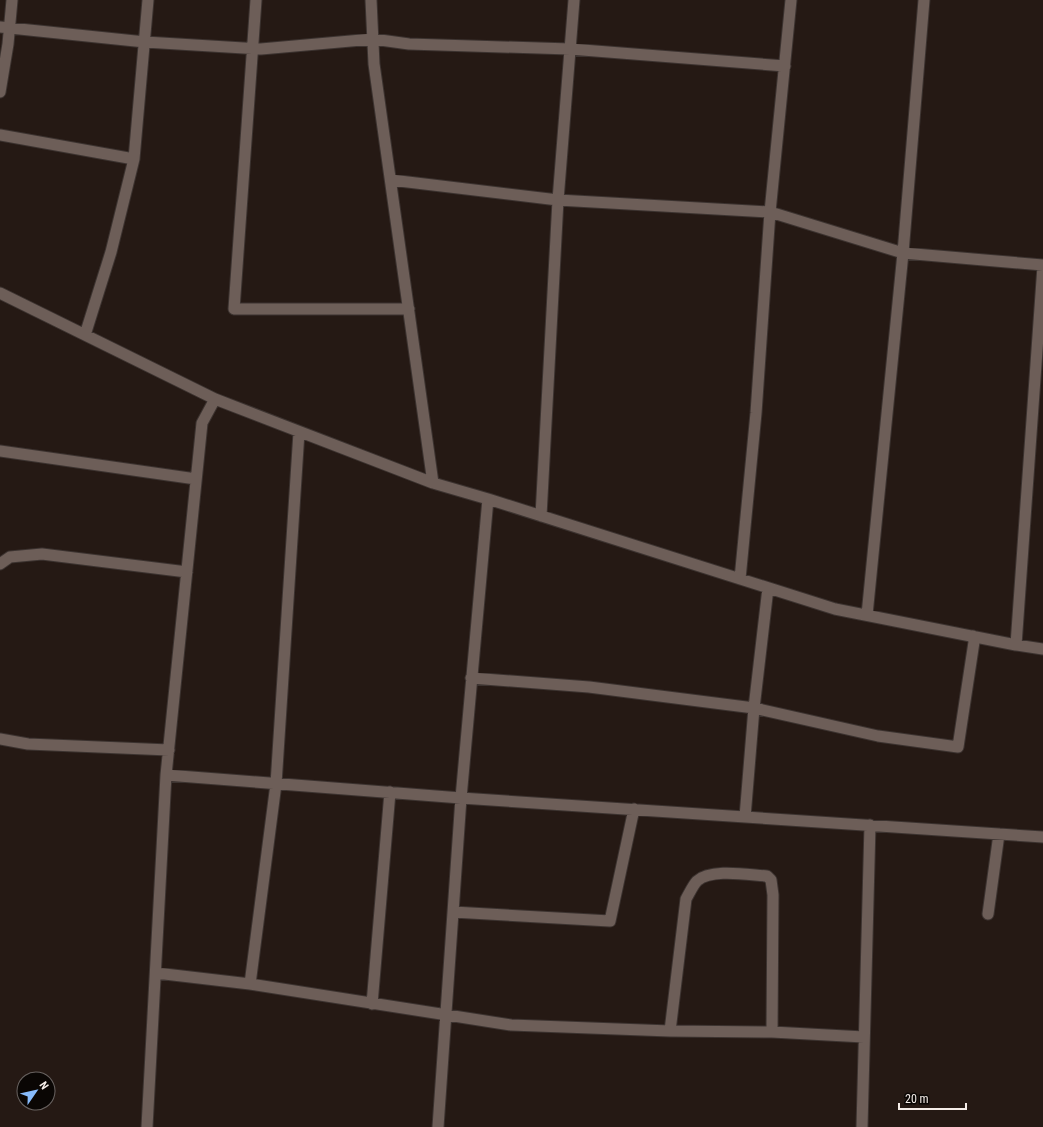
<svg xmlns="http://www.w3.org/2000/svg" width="1043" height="1127" viewBox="0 0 1043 1127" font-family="'Roboto Condensed',sans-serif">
<rect width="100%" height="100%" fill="#251914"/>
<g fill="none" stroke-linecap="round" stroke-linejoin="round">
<!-- minor casing -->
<g stroke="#3c3330" stroke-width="13">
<path id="minor" d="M256,0L234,309H409
M371,0L374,64L433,483
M791,0L770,212L903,253L1043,265
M0,27L145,42L261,49L373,39L409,44L570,49L785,66
M0,92L8,44L12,0
M0,135L134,159
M391,180L558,200L770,212L756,413L740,579
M0,293L215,399L433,483L488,499L835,609L1016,645L1043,649
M85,335L111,252L134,159L148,0
M215,399L202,423L166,775L461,798L1043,837
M0,451L196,479
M541,516L558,200L574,0
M0,564L10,557L42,554L187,572
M867,615L903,253L924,0
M1016,645L1043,266
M471,678L589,687L754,708L878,736L958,747L974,642L973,636
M0,739L28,744L169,750
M745,817L754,708L768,588
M453,912L610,921L634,809
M988,914L999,834
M156,973L250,984L511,1025L670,1031L772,1032L864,1037
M250,984L276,784L299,432
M372,1004L390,792
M670,1031L686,899C689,894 693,885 697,881C711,868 749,875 767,876L771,880L773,895L772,1032
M147,1127L166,775
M438,1127L461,798L488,499
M862,1127L870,825"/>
</g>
<!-- minor -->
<use href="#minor" stroke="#6d5e58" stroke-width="11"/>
</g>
<!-- north arrow -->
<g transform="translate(36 1091) rotate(56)"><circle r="19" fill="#0a0604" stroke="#686260"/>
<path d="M0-3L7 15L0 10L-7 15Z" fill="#88bbfc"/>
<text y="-6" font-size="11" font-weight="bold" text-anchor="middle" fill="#f5ede9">N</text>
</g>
<!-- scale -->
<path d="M899 1103v6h67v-6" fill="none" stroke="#f5ede9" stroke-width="2"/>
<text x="905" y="1103" font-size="12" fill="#f5ede9" stroke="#0a0604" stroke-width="3" paint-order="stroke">20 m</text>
</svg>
